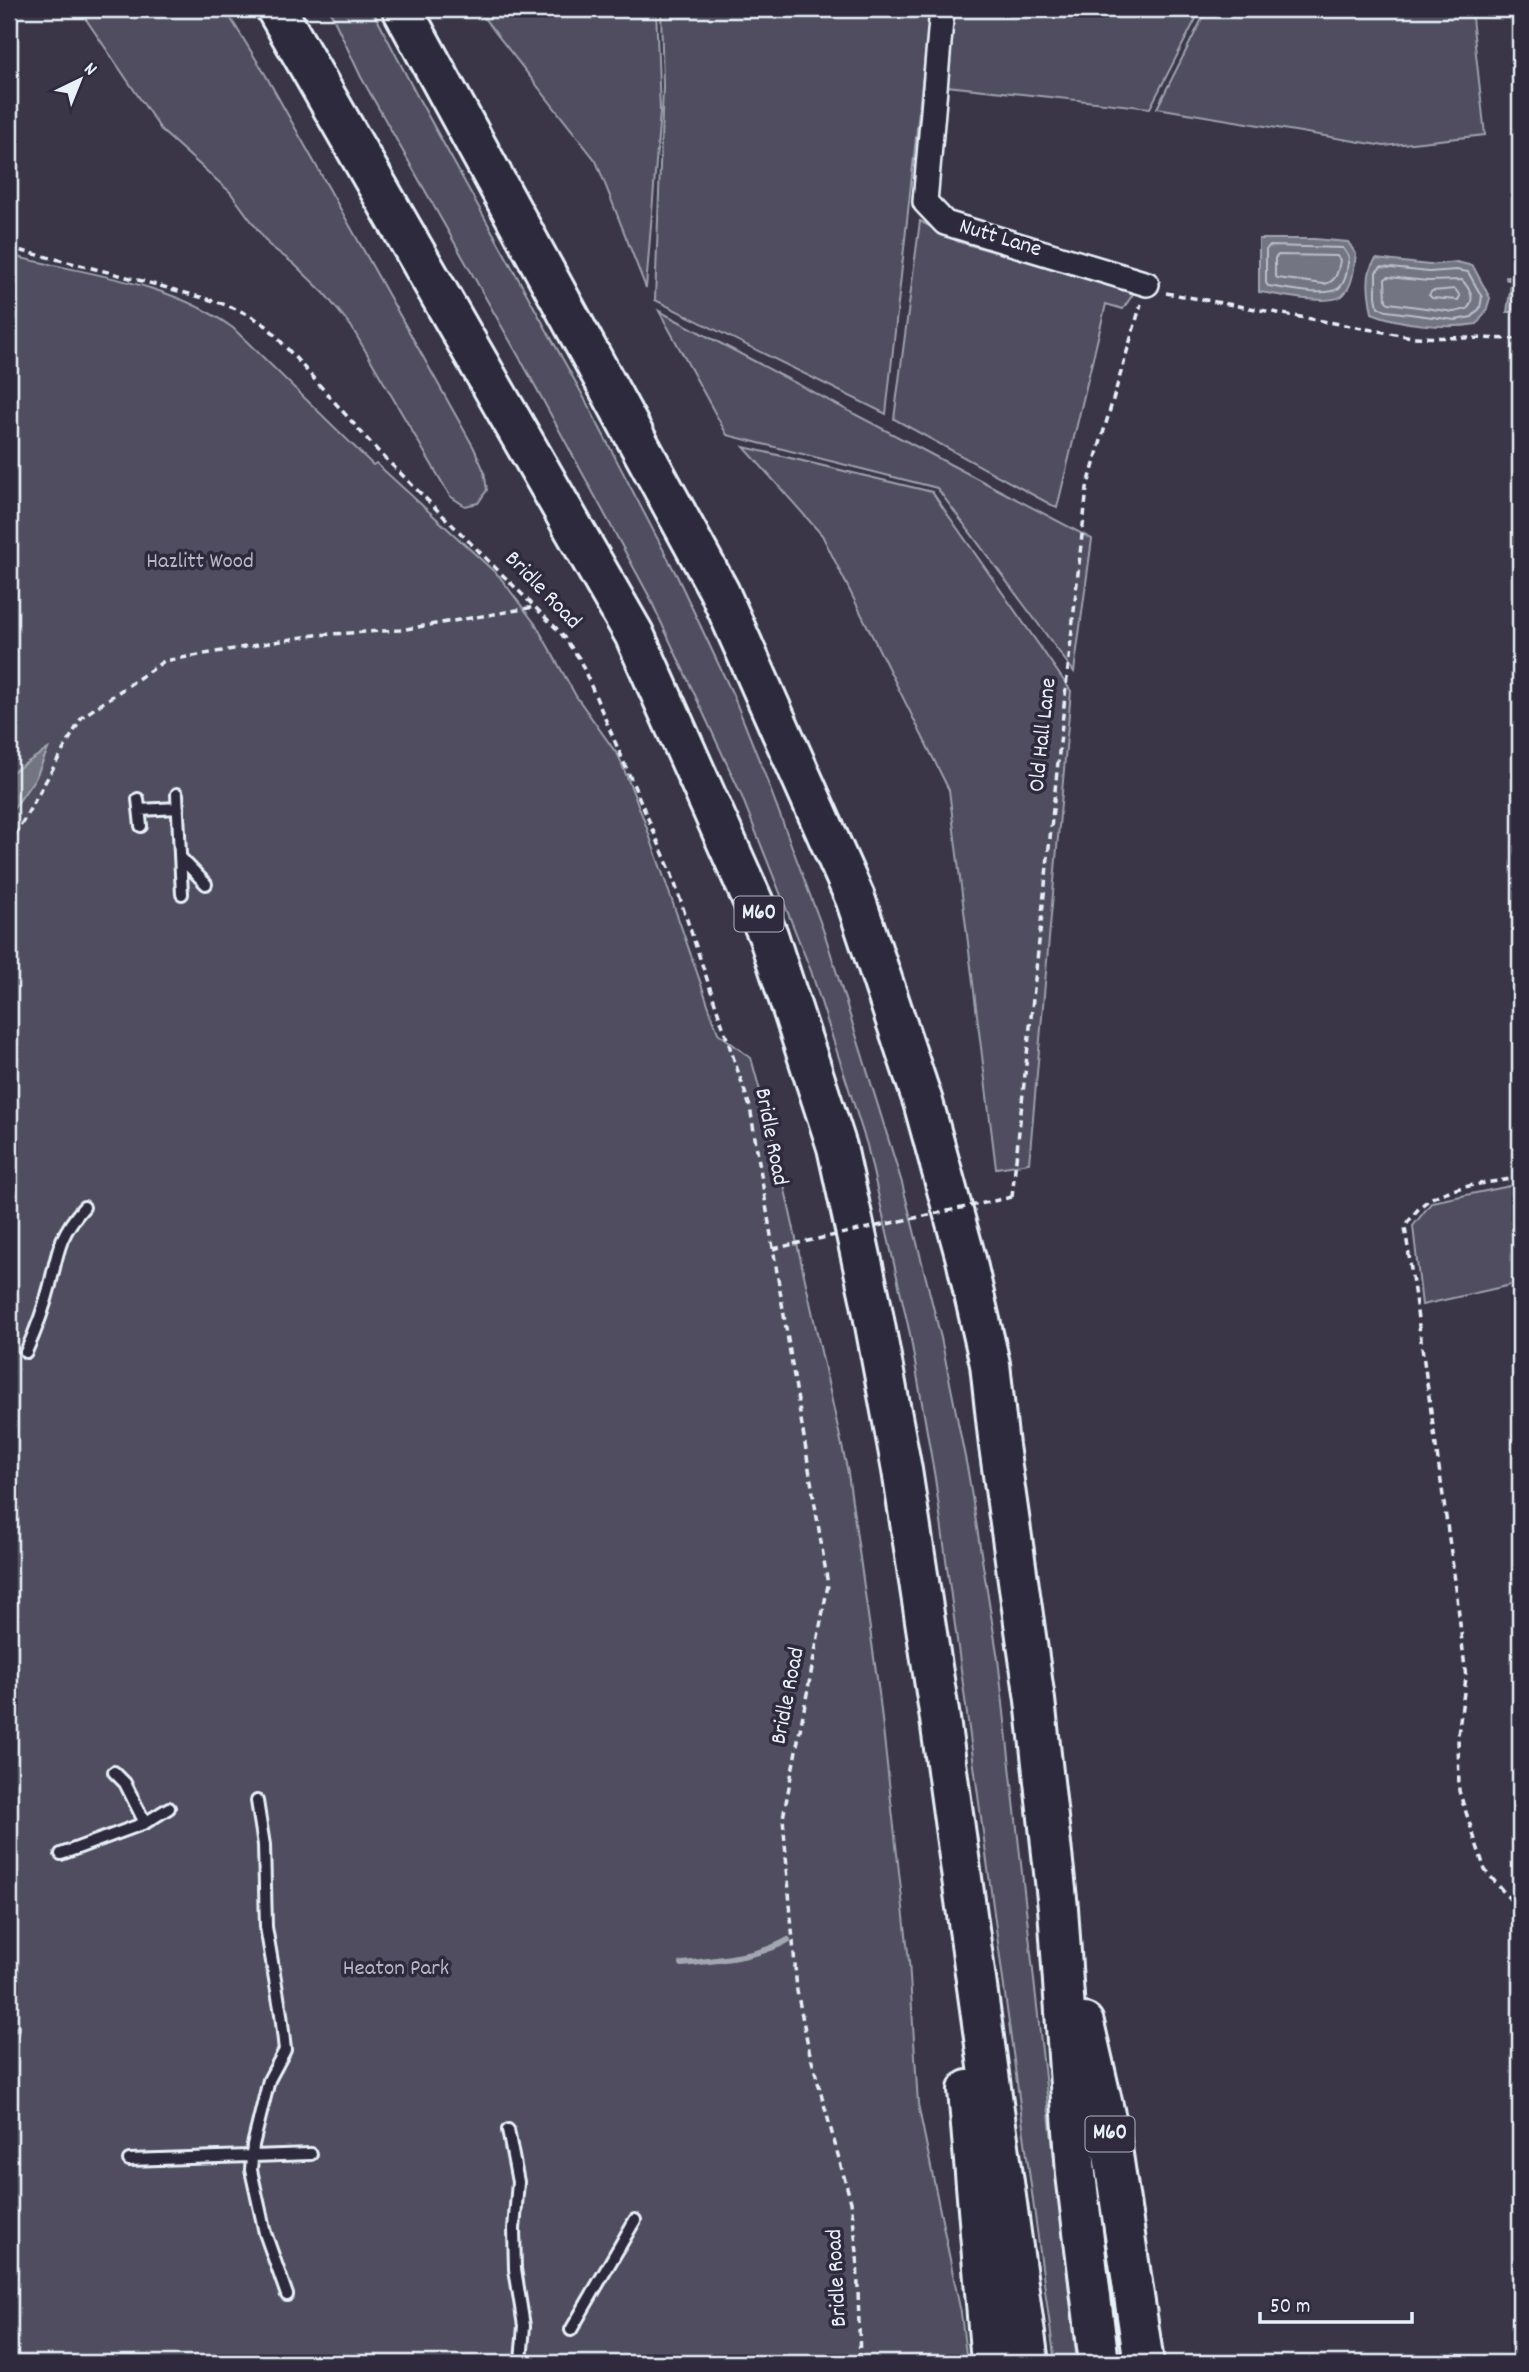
<svg xmlns="http://www.w3.org/2000/svg" width="1529" height="2372" viewBox="0 0 1529 2372" font-family="Dekko,sans-serif">
<rect width="100%" height="100%" fill="#3a3648"/>
<filter id="ink" filterUnits="userSpaceOnUse"><feTurbulence type="fractalNoise" baseFrequency=".0143" numOctaves="2"/><feDisplacementMap in="SourceGraphic" scale="14" xChannelSelector="R" yChannelSelector="G"/><feConvolveMatrix kernelMatrix="1 2 1 2 8 2 1 2 1" color-interpolation-filters="sRGB"/></filter>
<g filter="url(#ink)">
<!-- green -->
<path fill="#504e5f" stroke="#9ca0ac" stroke-width="2" d="M79,9H225L265,74L474,448L484,471L487,490L478,503L465,506L450,496L351,326L324,293L294,264L269,245L230,192L162,131Z
M329,9H372L415,92L581,392L677,576L733,695L765,775L825,935L902,1183L941,1338L968,1472L998,1659L1077,2363H1055L935,1478L910,1334L867,1145L811,971L740,792L648,594L532,380L361,77Z
M477,9H656L660,111L646,288L596,161Z
M661,9H930L886,414L655,300L663,87Z
M954,9H1201L1150,108L947,86Z
M1207,9H1471L1485,135L1384,146L1157,108Z
M920,221L959,242L1135,291L1123,309L1106,304L1057,508L894,419Z
M9,255C84,274 169,281 233,328L373,465L376,463L499,576L536,625L576,696L619,757L644,820L718,1033L751,1058L776,1149L848,1473L879,1693L909,1961L918,2104L961,2313L967,2363H9Z
M659,311L1092,539L1074,672L937,488L727,435Z
M744,447L932,492L1071,691L1029,1163L996,1168L949,790L822,535Z
M1520,1184V1283L1422,1305L1413,1226L1432,1202Z"/>
<!-- water -->
<path fill="#737482" stroke="#a2a6b1" stroke-width="2" d="M1259,239H1314L1348,242L1356,254C1354,268 1353,287 1342,296C1328,306 1277,294 1259,292Z
M1516,250H1520V312H1507Z
M1376,259L1429,265L1457,262L1473,266L1490,298L1486,311L1477,324C1446,329 1401,325 1372,313C1369,297 1364,272 1376,259Z
M48,749L36,777L9,815V774Z"/>
<g fill="none" stroke-linecap="round" stroke-linejoin="round">
<!-- shore -->
<path stroke="#b9bfc9" stroke-width="2" d="M1269,246L1343,248L1349,257C1347,267 1347,281 1339,288C1328,298 1283,288 1268,286L1266,283V250Z
M1278,255L1337,256L1340,260C1338,271 1337,282 1324,284L1277,278L1275,275V258Z
M1381,267L1429,272L1456,270L1468,272L1482,297L1480,308L1472,317L1455,320L1387,311L1378,307L1376,296V272Z
M1388,277L1428,281L1462,280C1470,289 1476,299 1467,309L1454,312L1389,303L1386,301L1385,279Z
M1455,289L1460,296L1458,300L1432,298L1429,295L1432,291Z"/>
<!-- stream -->
<path stroke="#a2a6b1" stroke-width="6" d="M1508,278H1520
M682,1964C716,1960 757,1958 788,1940
M9,2033L18,2028"/>
<!-- lane casing -->
<g stroke="#e8f1f8" stroke-width="16">
<path id="lane" d="M177,794L182,894
M138,799L141,826
M140,810L178,808
M181,858L206,884
M26,1352C36,1330 44,1309 50,1285C58,1251 59,1235 84,1207
M114,1772L125,1783L145,1823
M257,1801L264,1845L266,1927L281,2014L285,2050L269,2080L253,2145L251,2170L265,2233L287,2295
M61,1854L145,1823L169,1808
M508,2130L518,2182L514,2229L515,2269L524,2326L521,2361
M129,2160L311,2154
M571,2330L635,2220"/>
</g>
<!-- street casing -->
<g stroke="#e8f1f8" stroke-width="28">
<path id="street" d="M942,9L925,202L945,223L1147,284"/>
</g>
<!-- highway casing -->
<g stroke="#e8f1f8" stroke-width="44">
<path id="highway" d="M276,9L634,634L768,935L837,1147L870,1298L902,1470L939,1712L1029,2363
M402,9L719,591L855,898L923,1102L966,1259L990,1364L999,1446L1035,1700L1058,1908L1076,2174L1099,2363
M1084,2023L1111,2141L1144,2363
M968,2090L991,2363"/>
</g>
<!-- path -->
<path stroke="#e8f1f8" stroke-width="3.5" stroke-dasharray="7 5" stroke-linecap="butt" d="M9,248C61,260 113,273 164,287C201,298 237,304 268,327L377,450L560,632L579,658L671,872L750,1107L828,1585L783,1818L797,1991L809,2050L851,2202L857,2252L860,2363
M1166,293L1412,337L1520,339
M9,846L82,717L164,661L315,635L400,630L535,607
M1520,1177C1492,1183 1457,1185 1432,1198C1420,1205 1412,1216 1405,1227L1456,1588L1466,1678L1458,1735L1459,1791L1485,1870L1520,1911
M1012,1197L1087,488L1141,304
M773,1249L794,1244"/>
<!-- lane -->
<use href="#lane" stroke="#2f2a3d" stroke-width="10"/>
<!-- street -->
<use href="#street" stroke="#2f2a3d" stroke-width="23"/>
<!-- highway -->
<use href="#highway" stroke="#2f2a3d" stroke-width="38"/>
<!-- path-bridge -->
<path stroke="#e8f1f8" stroke-width="3.5" stroke-dasharray="7 5" stroke-linecap="butt" d="M794,1244L1012,1197"/>
</g>
</g>
<g text-anchor="middle" dominant-baseline="central" stroke-width="7" stroke-linejoin="round" paint-order="stroke">
<!-- shield labels -->
<g fill="#2f2a3d" stroke="#b0b5c0" stroke-width="2">
<rect x="734.5" y="896.5" width="49" height="35" rx="5"/>
<rect x="1085.5" y="2116.5" width="49" height="35" rx="5"/>
</g>
<g font-size="21" font-weight="bold" fill="#e8f1f8">
<text x="759" y="914">M60</text>
<text x="1110" y="2134">M60</text>
</g>
<!-- street labels -->
<g font-size="23" fill="#e8f1f8" stroke="#2f2a3d">
<text transform="translate(1000 239) rotate(17)">Nutt Lane</text>
<text transform="translate(542 591) rotate(46)">Bridle Road</text>
<text transform="translate(1044 735) rotate(-84)">Old Hall Lane</text>
<text transform="translate(770 1137) rotate(79)">Bridle Road</text>
<text transform="translate(789 1696) rotate(-79)">Bridle Road</text>
<text transform="translate(838 2278) rotate(-93)">Bridle Road</text>
</g>
<!-- park labels -->
<g font-size="23" fill="#b3b8c2" stroke="#2f2a3d">
<text x="200" y="562">Hazlitt Wood</text>
<text x="396" y="1969">Heaton Park</text>
</g>
</g>
<!-- margin -->
<rect width="1529" height="2372" fill="none" stroke="#2f2a3d" stroke-width="35"/>
<rect x="18" y="18" width="1494" height="2337" fill="none" stroke="#e8f1f8" stroke-width="2.5" filter="url(#ink)"/>
<!-- north arrow -->
<g transform="translate(80 80) rotate(43)" stroke="#2f2a3d" stroke-width="5" paint-order="stroke">
<path d="M0-5L12 26L0 18L-12 26Z" fill="#e8f1f8"/>
<text y="-10" font-size="19" font-weight="bold" text-anchor="middle" fill="#e8f1f8">N</text>
</g>
<!-- scale -->
<path d="M1260 2312v10h152v-10" fill="none" stroke="#e8f1f8" stroke-width="3.5"/>
<text x="1270" y="2312" font-size="21" fill="#e8f1f8" stroke="#2f2a3d" stroke-width="5" paint-order="stroke">50 m</text>
</svg>
